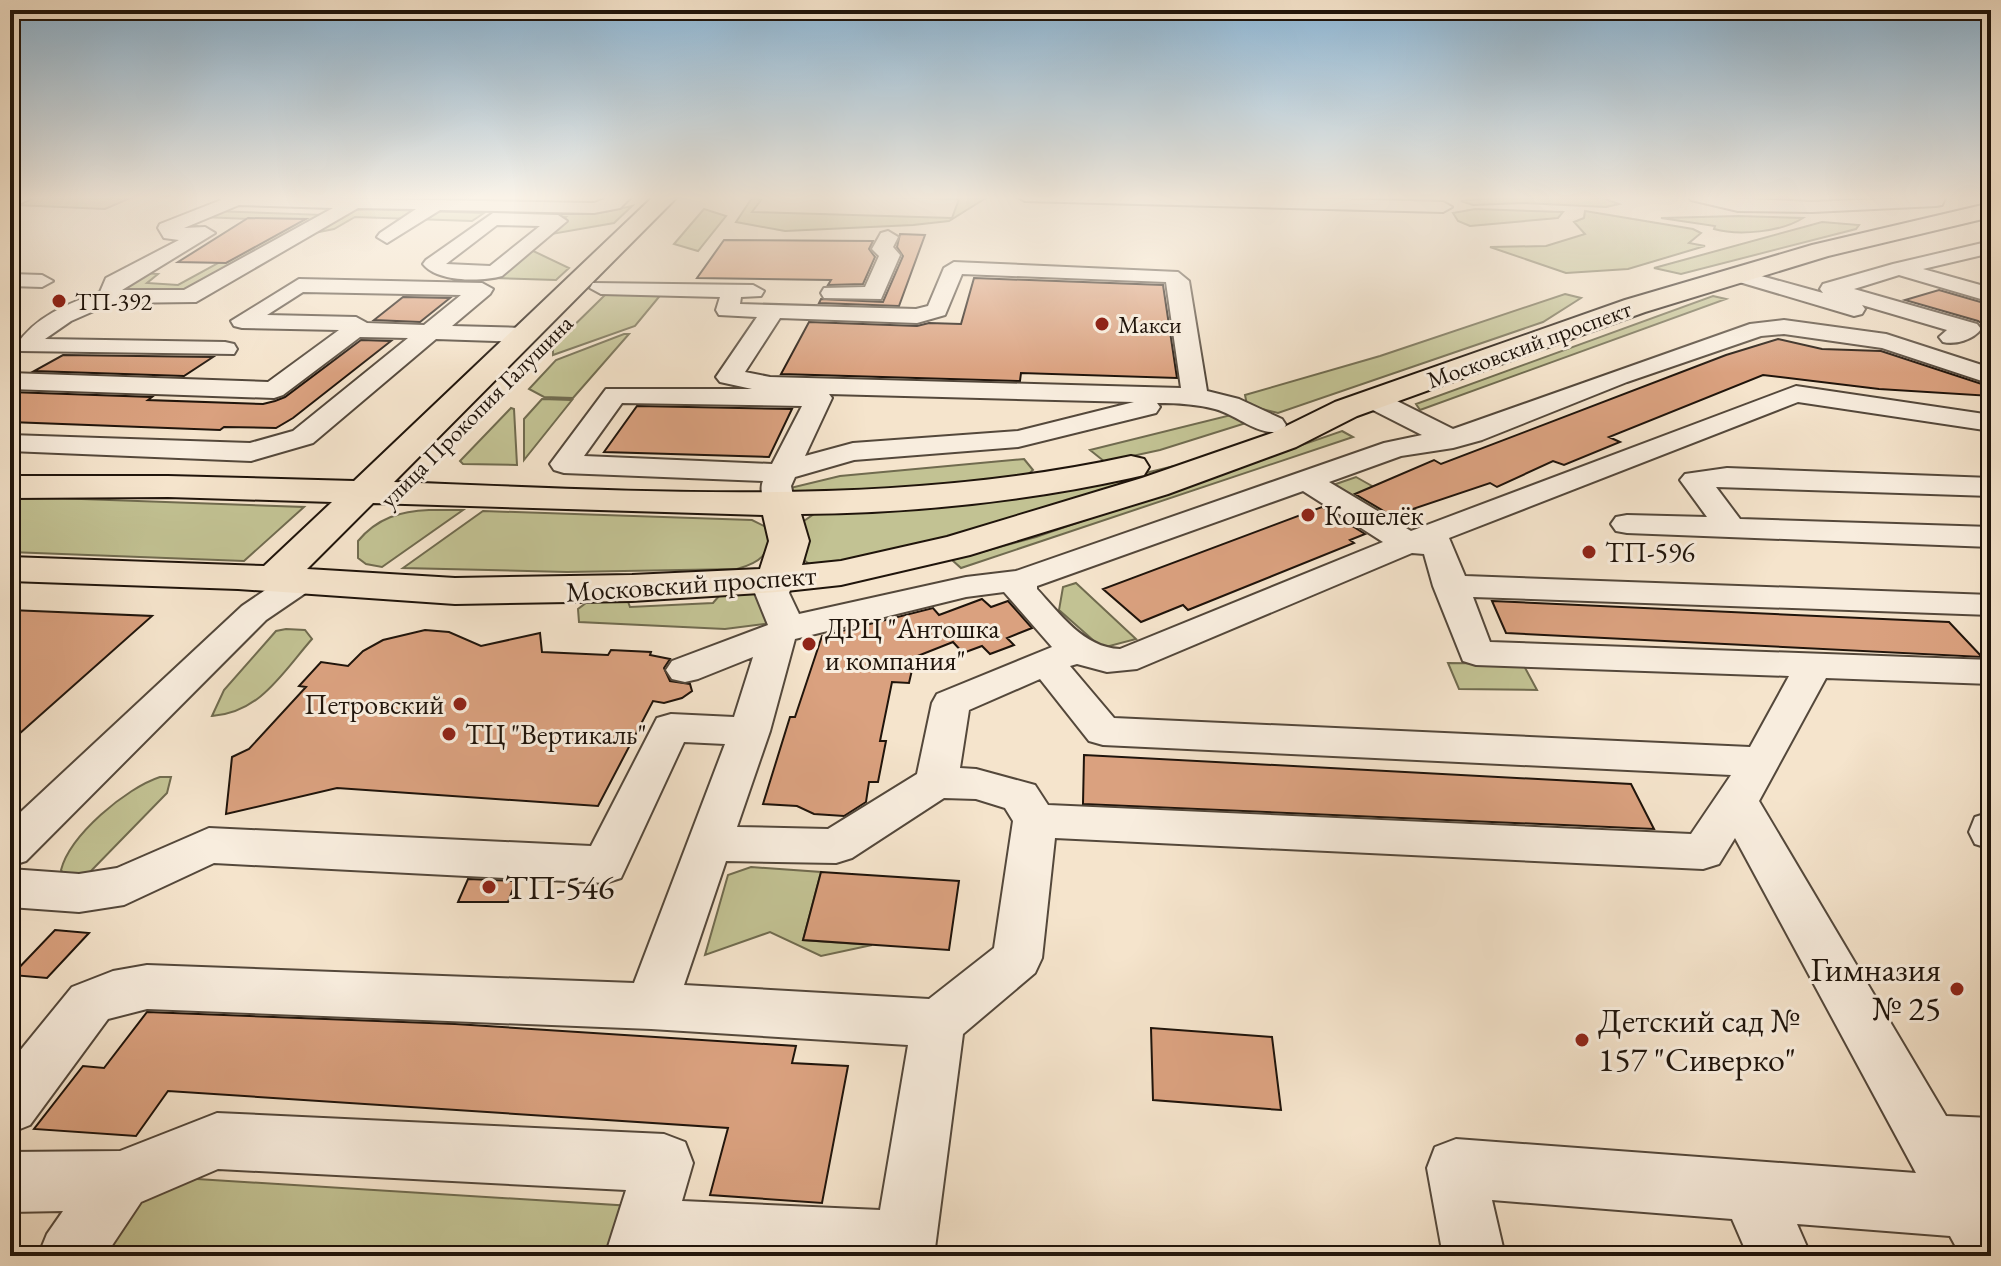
<svg xmlns="http://www.w3.org/2000/svg" width="2001" height="1266" viewBox="0 0 2001 1266" font-family="'EB Garamond',serif">
<rect width="100%" height="100%" fill="#f5e4cc"/>
<filter id="stains"><feTurbulence type="fractalNoise" baseFrequency=".0025" numOctaves="4"/><feColorMatrix values="0 0 0 0 .2 0 0 0 0 .09 0 0 0 0 .02 0 0 0 .5 -.17"/></filter>
<radialGradient id="worn" r=".72"><stop offset=".6" stop-color="#630" stop-opacity="0"/><stop offset="1" stop-color="#630" stop-opacity=".3"/></radialGradient>
<!-- green -->
<path fill="#c2c293" stroke="#706b4f" stroke-width="2" d="M37,196H135L105,209L16,205Z
M856,196H989L949,221L913,225L785,231L736,222L752,198L761,200L752,212L952,218L959,199Z
M1493,198H1602L1619,204L1606,207L1522,203L1473,205L1461,201Z
M632,206L614,223L546,235L566,217L526,216L533,210L604,212Z
M370,209L484,213L472,221L355,217L334,229L309,234L351,210Z
M704,209L726,216L698,251L674,244Z
M1475,209L1563,212L1558,218L1470,226L1458,221L1453,213Z
M212,211L326,215L183,293L128,291L125,283L144,273L158,274L147,283L178,285L295,221L202,217L186,226H196L184,233L178,230Z
M1585,211L1693,229L1701,233L1689,243L1705,246L1628,269L1566,273L1490,247L1546,246L1585,234L1574,222L1584,218Z
M1738,216L1803,218C1781,232 1739,236 1714,229L1715,226L1661,218Z
M1822,222L1859,225L1856,229L1681,274L1654,268Z
M529,249L569,268L556,280L494,278Z
M663,292L635,326L553,355V346L606,294Z
M1565,294L1581,298L1543,322L1278,413L1247,405L1245,395L1380,356Z
M1713,296L1726,299L1420,410L1416,404Z
M624,334H629L573,398L544,397L529,389L556,360Z
M542,399L572,400L524,460V419Z
M511,408L514,409L517,465L463,464L460,461Z
M1231,415L1246,423L1160,450L1105,462L1090,450Z
M1342,431L1353,437L961,568L952,560L1036,537Z
M1024,459L1033,470L1024,478L799,495L786,489L840,476Z
M1174,466L1179,469C1063,505 934,551 813,567L799,556L801,523L814,514L1116,480Z
M1356,477L1422,514C1388,526 1369,510 1339,494L1336,484Z
M54,498L304,507L244,561L10,552V499Z
M429,510H463L382,567L366,564L358,558V541C377,518 401,511 429,510Z
M483,511L752,520L772,530C767,556 762,562 737,569L567,572L403,568Z
M1076,583L1136,639L1102,648L1059,610L1063,587Z
M751,592L765,598L771,623L725,629L579,622L578,609L586,603L627,599L630,607L713,603L719,596Z
M286,629L305,630L312,639C283,672 260,713 212,716L224,690L276,631Z
M1448,663L1523,664L1537,690L1459,689Z
M160,777H171L167,793L88,874L65,876L61,870C70,835 126,788 160,777Z
M751,867L821,872L803,940L872,945L821,956L770,932L705,955L728,875Z
M181,1178L632,1206L614,1256H101L138,1204Z"/>
<!-- building -->
<path fill="#daa17f" stroke="#1f140b" stroke-width="2" d="M248,218L306,219L226,263L178,262Z
M900,234L925,235L899,306L819,303L821,299L883,302L903,256L897,247Z
M724,240L873,241L869,249L875,257L863,284L828,285L831,280L697,278Z
M974,278L1163,285L1177,378L1021,373L1020,381L781,374L809,322L917,326L929,323L961,324Z
M1939,290L1991,305V330L1978,321L1905,300Z
M403,297L450,298L420,322L374,320Z
M1778,339L1822,349L1881,351L1991,387V396L1879,389L1763,375L1609,437L1620,442L1564,465L1553,461L1497,487L1490,483L1392,516L1355,494L1434,460L1441,464L1726,355Z
M361,340L391,341L293,418L276,428L224,427L220,430L10,422V392L152,397L148,400L263,404L275,401L285,397Z
M63,355L213,357L184,376L34,371Z
M637,406L792,409L769,457L604,452Z
M1322,507L1365,534L1350,540L1354,543L1188,610L1183,605L1141,622L1103,589Z
M982,599L991,607L1008,601L1032,628L1007,638L1014,645L990,654L982,646L963,653L953,642L915,657L909,683L892,682L880,741H886L878,782H869L866,802L844,816L814,814L797,806L763,804L790,717H795L822,636L933,608L939,615Z
M1492,601L1949,622L1982,657L1506,633Z
M10,610L152,616L10,742Z
M425,630L449,632L481,646L540,633L542,652L608,655L611,650L651,652L650,655L670,659L664,668L670,681L690,684L692,691L682,698L664,703L653,701L598,806L337,788L226,814L232,757L249,749L306,687L299,686L321,662L348,666L363,651L383,640Z
M1084,755L1631,784L1654,829L1083,804Z
M821,872L959,881L949,950L803,940Z
M468,879L516,881L508,902H458Z
M55,930L89,933L47,978L12,975Z
M147,1012L455,1024L796,1046L792,1063L848,1066L822,1203L710,1195L728,1128L168,1091L136,1136L34,1129L83,1066L104,1068Z
M1151,1028L1272,1037L1281,1110L1153,1100Z"/>
<g fill="none" stroke-linecap="round" stroke-linejoin="round">
<!-- minor casing -->
<g stroke="#54483b" stroke-width="4">
<path id="minor" d="M36,196L10,208V197Z
M217,196L594,203L612,196H632L620,208L594,213L440,210L387,243L377,237L380,233L416,209L358,208L196,302L112,303L71,321L45,339L225,342L234,344L237,349L234,354L20,351L16,346C35,316 68,304 100,292L106,278L179,240L164,238L158,228L160,224L221,200ZM239,205L333,208L184,290H122L215,233L205,227L184,228Z
M1016,196H1238L1443,202L1452,207L1443,212L1025,201Z
M1688,196L1812,202L1946,196L1942,205L1936,206L1812,212L1738,211L1691,200Z
M493,213L558,215L567,221L502,276C481,282 437,282 423,264L426,260ZM497,225L540,226L490,266L446,264Z
M888,231L898,237L893,247L900,255L881,299L824,298L821,293L824,288L865,287L879,256L872,249L881,233Z
M1991,241V253L1923,269L1991,288V302L1899,275L1854,289L1977,324L1981,329C1973,340 1955,345 1943,342L1939,337L1947,330L1862,305L1865,309L1862,314L1854,316L1729,279L1726,275L1736,269L1823,293L1820,289L1823,284L1893,264Z
M954,262L1178,272L1189,281L1207,391L1239,399L1282,419L1286,425L1282,431C1258,437 1238,415 1215,409C1196,404 1178,403 1157,403L1160,407L1156,413L1018,447L854,460L795,477L791,486L795,505L791,511L780,514L769,511C764,503 759,490 763,481L564,473L554,470L550,464L606,389H752L720,382L716,377L757,317L719,315L716,310L720,297L601,294L590,288L593,283L753,285L764,291L761,296L741,297L740,304L916,309L928,306L944,268ZM962,274L1166,282L1181,388L770,377L745,372L780,318L917,323L945,315ZM829,394L1134,402L1018,431L853,443L805,456L832,398ZM622,403L802,406L772,464L584,456Z
M10,274L42,275L53,281L42,287L10,286Z
M299,279L482,283L493,289L490,294L452,326L524,328L532,330L536,335L532,340L524,342L436,339L313,443L261,458L251,461L10,451V435L250,443L293,431L408,338L360,337L283,395L274,398L10,389V373L268,382L339,330L242,328L234,326L231,321ZM303,292L461,295L424,325L367,323L356,317L267,315Z
M1784,320L1886,334L1991,368V384L1882,348L1784,334L1761,336L1627,382L1482,440L1453,448L1401,456L1329,482L1411,531L1796,386L1991,415V431L1798,402L1449,538L1465,576L1991,595V615L1473,597L1490,642L1991,660V684L1826,678L1759,801L1946,1116L1991,1118V1174H1981L1991,1191V1256H1961L1950,1236L1797,1224L1811,1256H1748L1732,1219L1492,1200L1505,1256H1443L1427,1168L1435,1147L1456,1139L1916,1173L1735,838L1719,864L1703,869L1055,838L1042,958L1035,973L963,1034L934,1256H605L626,1190L218,1169L141,1202L105,1256H38L47,1234L63,1211L10,1212V1152L120,1151L217,1113L664,1134L685,1142L693,1163L682,1201L880,1210L908,1045L651,1029L147,1009L108,1019L30,1125L10,1133V1063L72,987L113,971L147,965L634,983L725,744L684,742L621,878L605,883L214,863L124,905L79,912L10,907V869L79,874L117,868L209,828L591,846L657,718L671,714L734,717L753,657L698,679L685,682L672,679L666,670L672,661L768,625L755,593L765,573L777,570L789,573L794,580L789,593L799,614L966,577L1016,571L1384,443L1422,435L1365,406L1361,400L1365,394H1383L1453,429L1750,324ZM1303,491L1383,542L1120,649C1084,648 1059,613 1037,589V586ZM1412,553L1424,554L1433,586L1463,661L1476,665L1789,676L1750,747L1114,718L1070,666L1077,664L1107,672L1137,669ZM1004,592L1052,647L937,694L932,703L917,774L828,829L737,827L770,731L795,639L966,597ZM1040,679L1089,741L1103,745L1731,775L1691,834L1048,805L1035,785L976,769L960,768L969,710ZM944,798L976,799L1005,808L1013,821L994,948L929,999L684,985L726,861L836,863L852,858Z
M1727,468L1991,478V496L1716,487L1740,519L1991,527V547L1627,533L1616,531L1611,524L1616,517L1627,515L1707,517L1680,480L1685,474Z
M301,571L313,574L318,581L313,588L266,620L26,861L10,866V822L242,606L289,574Z
M1991,812V849L1975,844L1969,832L1975,817Z"/>
</g>
<!-- major casing -->
<g stroke="#1f140b" stroke-width="4">
<path id="major" d="M654,196H678L394,482C640,491 889,509 1131,456L1144,459L1149,467L1144,475L1131,478C1022,502 913,513 801,514L809,541L802,565L841,561L947,537L1142,478L1272,433L1335,402L1625,300L1812,245L1991,203V217L1828,256L1645,312L1357,416L1296,447L1168,494L970,555L841,585L777,592L632,601L455,604L238,589L10,581V557L264,566L332,502L168,497L10,498V476H168L354,481ZM373,503L763,515L769,541L760,569L632,575L455,578L307,569Z"/>
</g>
<!-- minor -->
<use href="#minor" fill="#f8edde" fill-rule="evenodd"/>
<!-- major -->
<use href="#major" fill="#f5e4cc" fill-rule="evenodd"/>
</g>
<!-- sky -->
<linearGradient id="sky" x2="0" y2="1"><stop stop-color="#8bb7d8"/><stop offset="0.53" stop-color="#faf3e8"/><stop offset="1" stop-color="#faf3e8" stop-opacity="0"/></linearGradient>
<rect width="2001" height="373" fill="url(#sky)"/>
<!-- markers -->
<g fill="#8f2418" stroke="#f8edde" stroke-width="3">
<circle cx="59" cy="301" r="8"/>
<circle cx="1102" cy="324" r="8"/>
<circle cx="1308" cy="515" r="8"/>
<circle cx="1589" cy="552" r="8"/>
<circle cx="809" cy="644" r="8"/>
<circle cx="460" cy="704" r="8"/>
<circle cx="449" cy="734" r="8"/>
<circle cx="489" cy="887" r="8"/>
<circle cx="1957" cy="989" r="8"/>
<circle cx="1582" cy="1040" r="8"/>
</g>
<g text-anchor="middle" dominant-baseline="central" stroke-width="6" stroke-linejoin="round" paint-order="stroke">
<!-- far-poi labels -->
<g font-size="24" fill="#1f140b" stroke="#f8edde" text-anchor="start">
<text x="75" y="301">ТП-392</text>
<text x="1118" y="324">Макси</text>
</g>
<!-- far-street labels -->
<g font-size="24" fill="#1f140b" stroke="#f8edde">
<text transform="translate(1529 344) rotate(-20)">Московский проспект</text>
<text transform="translate(476 411) rotate(-45)">улица Прокопия Галушина</text>
</g>
<!-- poi labels -->
<g font-size="28" fill="#1f140b" stroke="#f8edde" text-anchor="start">
<text x="1324" y="515">Кошелёк</text>
<text x="1605" y="552">ТП-596</text>
<text x="825" y="628">ДРЦ "Антошка<tspan x="825" dy="32">и компания"</tspan></text>
<text x="444" y="704" text-anchor="end">Петровский</text>
<text x="465" y="734">ТЦ "Вертикаль"</text>
</g>
<!-- street labels -->
<g font-size="28" fill="#1f140b" stroke="#f8edde">
<text transform="translate(691 583) rotate(-4)">Московский проспект</text>
</g>
<!-- near-poi labels -->
<g font-size="34" fill="#1f140b" stroke="#f8edde" text-anchor="start">
<text x="505" y="887">ТП-546</text>
<text x="1941" y="969" text-anchor="end">Гимназия<tspan x="1941" dy="39">№ 25</tspan></text>
<text x="1598" y="1020">Детский сад №<tspan x="1598" dy="39">157 "Сиверко"</tspan></text>
</g>
</g>
<!-- margin -->
<rect width="2001" height="1266" fill="none" stroke="#f5e4cc" stroke-width="40"/>
<rect x="12" y="12" width="1977" height="1242" fill="none" stroke="#1f140b" stroke-width="4"/>
<rect x="20" y="20" width="1961" height="1226" fill="none" stroke="#1f140b" stroke-width="2"/>
<rect width="100%" height="100%" filter="url(#stains)"/>
<rect width="100%" height="100%" fill="url(#worn)"/>
</svg>
